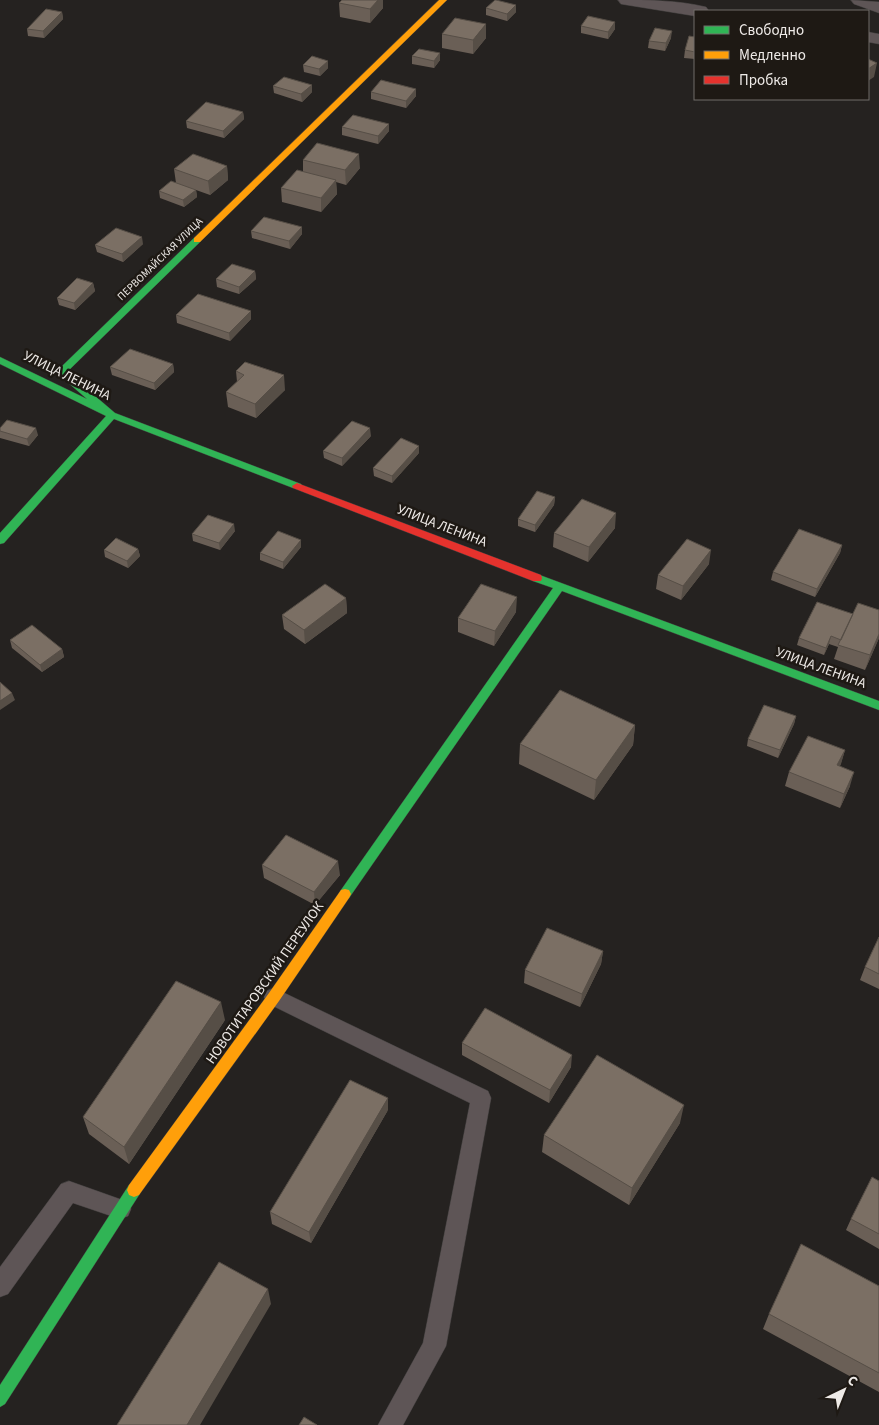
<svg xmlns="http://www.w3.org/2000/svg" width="879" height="1425" viewBox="0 0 879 1425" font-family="'Source Sans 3',sans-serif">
<rect width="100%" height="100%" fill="#252220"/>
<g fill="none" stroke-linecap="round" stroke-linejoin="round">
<!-- lane casing -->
<g stroke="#403e3d" stroke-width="1">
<path id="lane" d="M274,988L488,1091L491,1098L446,1346L403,1425H378L423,1343L470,1103L267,1003L264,997L267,991Z
M69,1181L128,1202L131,1209L128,1216L120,1219L73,1203L8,1294L0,1297V1267L61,1184Z"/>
</g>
<!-- street casing -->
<g stroke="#403e3d" stroke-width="1">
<path id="street" d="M618,0C648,0 677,0 706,7L709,11H695V16L627,5L621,4Z
M851,0L879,2V13L854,4Z
M868,32L879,34V44L868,42Z"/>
</g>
<!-- fast casing -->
<g stroke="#403e3d" stroke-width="1">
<path id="fast" d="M197,237L201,240L200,242L67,372L115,413L301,484L302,486L301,488H293L114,419L4,543L0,544V533L106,416L0,364V357L87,399L58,374V370L194,238Z
M537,574L879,701V710L562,591L349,898L345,899L341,898L339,894L341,890L553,588L533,581L532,578Z
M134,1183L139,1185L141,1190L139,1195L5,1404L0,1407V1385L129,1185Z"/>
</g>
<!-- slow casing -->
<g stroke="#403e3d" stroke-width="1">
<path id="slow" d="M439,0H447L200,242H194V238Z
M345,889L349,890L351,894L349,898L279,1001L139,1195L134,1197L129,1195L127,1190L129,1185L269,993L341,890Z"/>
</g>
<!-- jam casing -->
<g stroke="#403e3d" stroke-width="1">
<path id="jam" d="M297,483L541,575L542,578L541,581H533L293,488L292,486Z"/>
</g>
<!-- lane -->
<use href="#lane" fill="#5e5556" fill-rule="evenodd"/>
<!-- street -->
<use href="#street" fill="#5e5556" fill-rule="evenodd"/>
<!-- fast -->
<use href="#fast" fill="#30b455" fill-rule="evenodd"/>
<!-- slow -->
<use href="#slow" fill="#ff9f0a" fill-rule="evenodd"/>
<!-- jam -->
<use href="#jam" fill="#e5322d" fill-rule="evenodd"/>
</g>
<!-- wall -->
<path fill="#6a5f56" d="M342,0H383V8L370,23L340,17L339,3Z
M486,8L516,12L507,21L486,15Z
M62,12L63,19L44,38L28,36L27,29Z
M581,26L615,29L608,39L581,33Z
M442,34L486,38L473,54L442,48Z
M695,37V59L684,58L685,50Z
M671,38L665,51L648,48L649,41Z
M412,56L440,60L434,68L412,64Z
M328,61V68L320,76L304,72L303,65Z
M273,86L312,92L302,102L274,93Z
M416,89V96L406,108L371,99V92Z
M243,112L244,119L224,138L187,128L186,121Z
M342,127L389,131L378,144L342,135Z
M303,160L360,168L346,185L336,182L337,194L321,212L282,202L281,188L303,172Z
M227,166L228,180L210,195L196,190L197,197L184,207L160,198L159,191L176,183L174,169Z
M302,227V234L290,249L252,238L251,231Z
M143,244L123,262L97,252L95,245Z
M255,271L256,279L239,294L217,287L216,279Z
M93,283L95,291L75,310L59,305L57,298Z
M176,315L251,319L230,341L177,323Z
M173,364L174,372L155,390L112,375L110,367Z
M236,371L285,390L256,418L228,407L226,392L237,382Z
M0,428L38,435L29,446L0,438Z
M371,436L342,466L324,458L323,451Z
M419,453L392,483L374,476L373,468Z
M555,497L554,505L535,532L518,526V519Z
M615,528L588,562L553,547L554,533Z
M235,531L220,550L193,541L192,534Z
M842,545L840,553L815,597L771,580L773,572Z
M301,547L283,569L260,560V553Z
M138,549L140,556L128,568L105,557L104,550Z
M709,564L681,600L656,589L658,575Z
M346,598L347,613L305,644L284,629L282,615Z
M879,610V638L865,670L834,659L838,647L829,644L824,655L797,645L799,638L853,614Z
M516,612L494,646L458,632V618Z
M10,640L62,649L64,657L42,672L12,648Z
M796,716L794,724L778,758L747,746L748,739Z
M635,725L633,745L594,800L519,764L520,744Z
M845,750L840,766L850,786L840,808L785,786L789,772Z
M262,865L340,875L315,905L264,878Z
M879,937V989L860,980L865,967Z
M603,951L601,964L580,1007L524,983L525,970Z
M225,1020L129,1164L89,1134L83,1117Z
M462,1043L571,1067L549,1103L462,1055Z
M388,1110L311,1243L272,1224L270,1212Z
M680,1123L629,1205L542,1152L544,1135Z
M879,1181V1249L846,1230L851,1219Z
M879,1286V1392L763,1329L769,1314Z"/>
<!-- shaded-wall -->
<path fill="#564e46" d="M378,0H383V8L370,23V9Z
M516,5V12L507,21V14Z
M62,12L63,19L44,38L43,31Z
M615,22V29L608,39V32Z
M486,24V38L473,54V40Z
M672,31L671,38L665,51L666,43Z
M440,53V60L434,68V61Z
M328,61V68L320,76L319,69Z
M877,63L874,77L868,81V69Z
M312,85V92L302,102L301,94Z
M416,89V96L406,108V101Z
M243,112L244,119L224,138L223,131Z
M389,124V131L378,144V136Z
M359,154L360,168L346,185L345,170Z
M227,166L228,180L210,195L208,181Z
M336,180L337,194L321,212V198Z
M196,190L197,197L184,207L183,200Z
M302,227V234L290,249L289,241Z
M142,237L143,244L123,262L122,254Z
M255,271L256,279L239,294V287Z
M93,283L95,291L75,310L74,303Z
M251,311V319L230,341L229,333Z
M173,364L174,372L155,390L154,383Z
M284,375L285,390L256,418L255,404Z
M36,428L38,435L29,446L27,439Z
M370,428L371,436L342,466V458Z
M419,446V453L392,483V476Z
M555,497L554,505L535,532V525Z
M616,513L615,528L588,562L589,547Z
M234,524L235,531L220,550L219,543Z
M301,540V547L283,569V562Z
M842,545L840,553L815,597L817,589Z
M138,549L140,556L128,568L127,561Z
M711,550L709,564L681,600L683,586Z
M517,597L516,612L494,646L495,631Z
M346,598L347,613L305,644L304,630Z
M879,634V638L865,670L870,655Z
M831,636L829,644L824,655L826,648Z
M62,649L64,657L42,672L40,665Z
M12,693L15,700L0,710V701Z
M796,716L794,724L778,758L780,750Z
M635,725L633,745L594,800L596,780Z
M845,750L841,764L833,779L837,765Z
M854,772L850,786L840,808L844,794Z
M338,861L340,875L315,905L314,892Z
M603,951L601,964L580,1007L582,994Z
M221,1002L225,1020L129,1164L124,1147Z
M572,1055L571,1067L549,1103L550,1090Z
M388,1098V1110L311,1243L309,1232Z
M684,1105L680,1123L629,1205L632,1188Z
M268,1289L271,1304L200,1425H187Z"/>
<!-- building -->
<path fill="#7b6f64" stroke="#564e46" d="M342,0H378L370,9L339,3Z
M495,0H496L516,5L507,14L486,8Z
M46,9L62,12L43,31L27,29Z
M588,16L615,22L608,32L581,26Z
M455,18L486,24L473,40L442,34Z
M655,28L672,31L666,43L649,41Z
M689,36L695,37V52L685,50Z
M419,49L440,53L434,61L412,56Z
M312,56L328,61L319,69L303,65Z
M868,59L877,63L868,69Z
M284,77L312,85L301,94L273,86Z
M381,80L416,89L406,101L371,92Z
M206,102L243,112L223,131L186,121Z
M353,115L389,124L378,136L342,127Z
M317,143L359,154L345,170L303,160Z
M193,154L227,166L208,181L174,169Z
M297,170L336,180L321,198L281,188Z
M171,181L196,190L183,200L159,191Z
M264,217L302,227L289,241L251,231Z
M116,228L142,237L122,254L95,245Z
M232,264L255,271L239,287L216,279Z
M77,278L93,283L74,303L57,298Z
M198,294L251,311L229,333L176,315Z
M130,349L173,364L154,383L110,367Z
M245,362L284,375L255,404L226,392L244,375L236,371Z
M7,420L36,428L27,439L0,431V428Z
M352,421L370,428L342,458L323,451Z
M401,438L419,446L392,476L373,468Z
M537,491L555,497L535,525L518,519Z
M582,499L616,513L589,547L554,533Z
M208,515L234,524L219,543L192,534Z
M799,529L842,545L817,589L773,572Z
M278,531L301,540L283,562L260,553Z
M116,538L138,549L127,561L104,550Z
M687,539L711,550L683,586L658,575Z
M325,584L346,598L304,630L282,615Z
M481,584L517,597L495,631L458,618Z
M817,602L853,614L841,640L831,636L826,648L799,638Z
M858,603L879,610V634L870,655L838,645Z
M32,625L62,649L40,665L10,640Z
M0,682L12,693L0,701Z
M560,690L635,725L596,780L520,744Z
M764,705L796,716L780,750L748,739Z
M808,736L845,750L837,765L854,772L844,794L789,772Z
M286,835L338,861L314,892L262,865Z
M547,928L603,951L582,994L525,970Z
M879,937V974L865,967Z
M176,981L221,1002L124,1147L83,1117Z
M485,1008L572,1055L550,1090L462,1043Z
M597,1055L684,1105L632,1188L544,1135Z
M350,1080L388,1098L309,1232L270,1212Z
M872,1177L879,1181V1234L851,1219Z
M801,1244L879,1286V1373L769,1314Z
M219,1262L268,1289L187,1425H117Z
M304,1417L317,1425H299Z"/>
<g text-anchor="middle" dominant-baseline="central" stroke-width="5" stroke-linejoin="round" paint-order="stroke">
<!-- far-street labels -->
<g font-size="11" fill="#eeeae7" stroke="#1e1914">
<text transform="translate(160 259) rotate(-44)">ПЕРВОМАЙСКАЯ УЛИЦА</text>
</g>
<!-- street labels -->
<g font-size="14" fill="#eeeae7" stroke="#1e1914">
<text transform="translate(67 376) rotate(26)">УЛИЦА ЛЕНИНА</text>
<text transform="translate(442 526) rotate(21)">УЛИЦА ЛЕНИНА</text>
<text transform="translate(821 668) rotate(20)">УЛИЦА ЛЕНИНА</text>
<text transform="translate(265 983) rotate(-55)">НОВОТИТАРОВСКИЙ ПЕРЕУЛОК</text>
</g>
</g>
<!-- legend -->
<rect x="694" y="10" width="175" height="90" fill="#1e1914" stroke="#716d68"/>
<rect x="704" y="26" width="25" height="8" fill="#30b455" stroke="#716d68"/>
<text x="739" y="35" font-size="15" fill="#eeeae7">Свободно</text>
<rect x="704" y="51" width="25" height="8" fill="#ff9f0a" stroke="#716d68"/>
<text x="739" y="60" font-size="15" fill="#eeeae7">Медленно</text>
<rect x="704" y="76" width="25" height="8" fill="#e5322d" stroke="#716d68"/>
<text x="739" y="85" font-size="15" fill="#eeeae7">Пробка</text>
<!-- north arrow -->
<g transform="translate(844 1390) rotate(43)" stroke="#1e1914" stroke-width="4" paint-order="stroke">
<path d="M0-4L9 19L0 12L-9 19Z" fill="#eeeae7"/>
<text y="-8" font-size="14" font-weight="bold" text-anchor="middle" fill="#eeeae7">С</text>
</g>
</svg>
